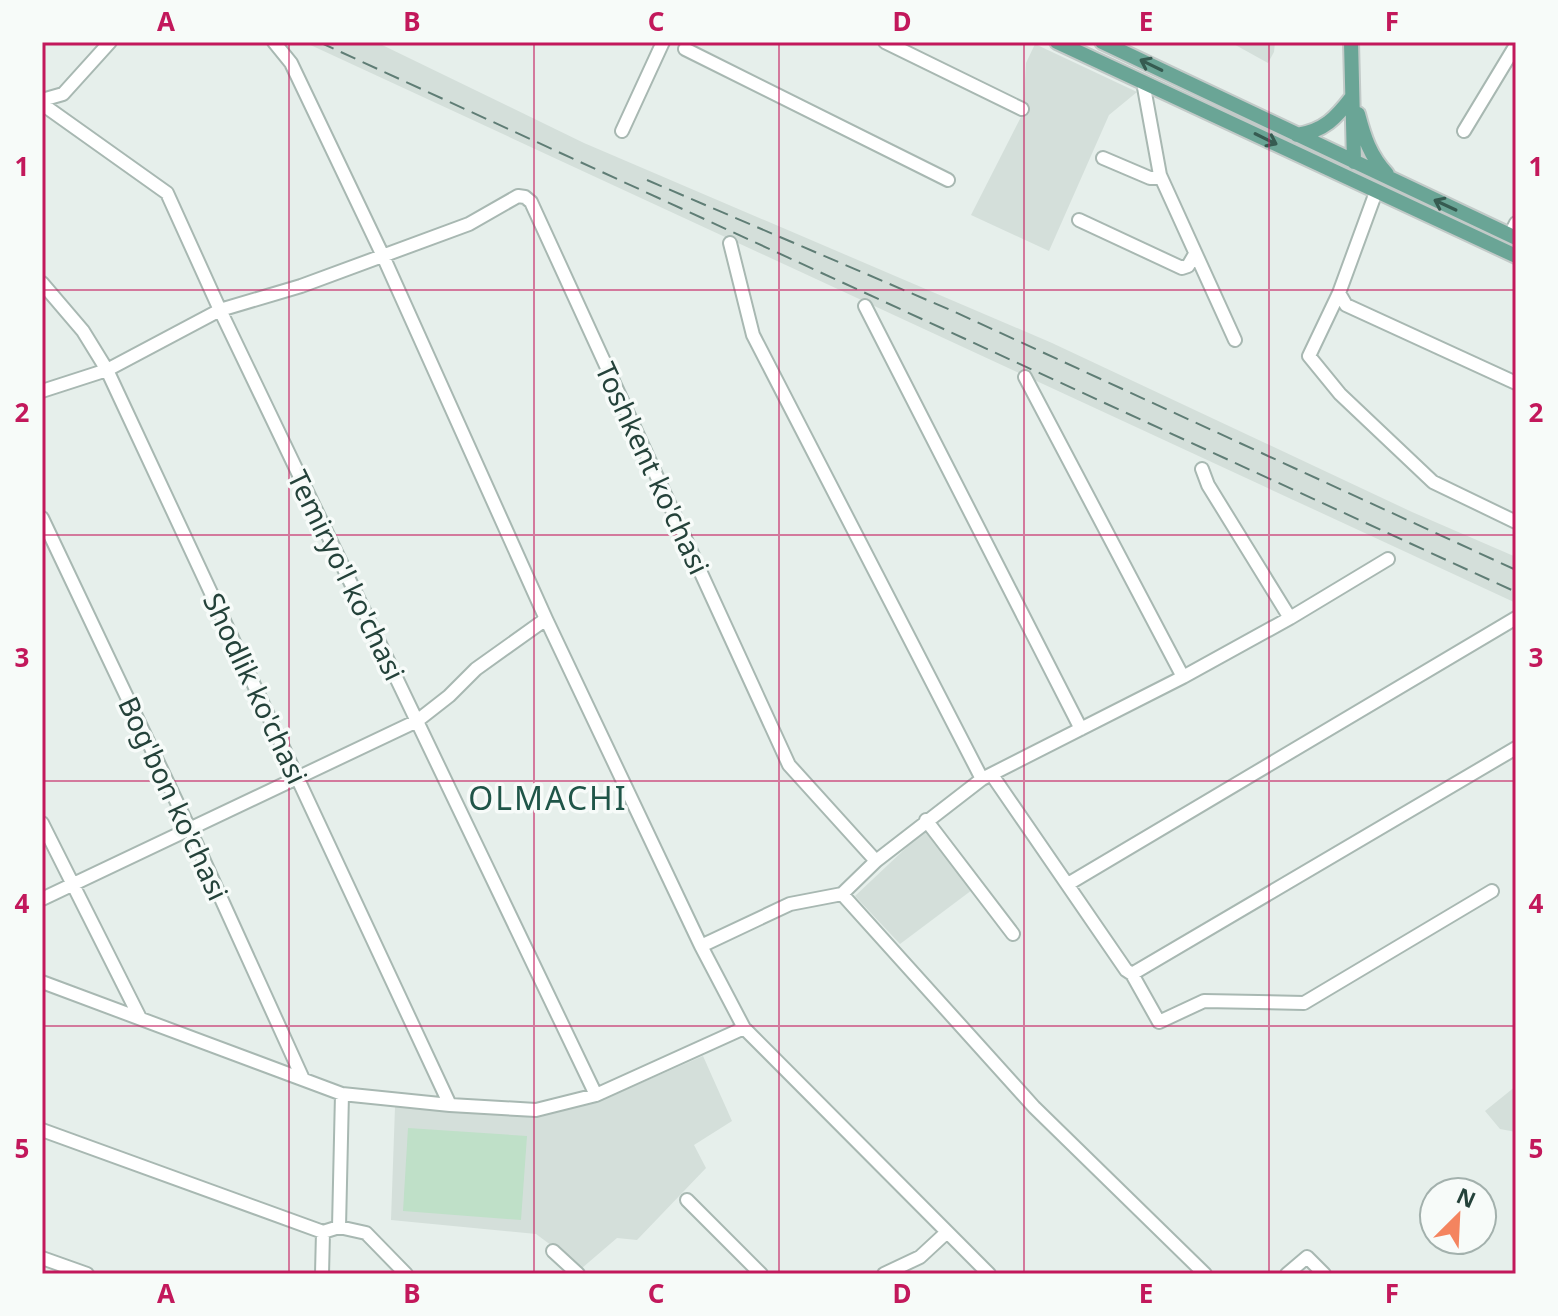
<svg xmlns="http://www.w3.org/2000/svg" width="1558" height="1316" viewBox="0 0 1558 1316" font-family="'Noto Sans',sans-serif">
<rect width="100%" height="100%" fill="#e6efeb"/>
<!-- built -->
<path fill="#d4dfda" d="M304,42H376L584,143L1052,343L1412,512L1516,557V603Z
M1230,42H1275L1274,52L1268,63Z
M1035,44L1137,92L1109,115L1049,251L971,215L1023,113L1026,63Z
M925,830L972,890L900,944L855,896Z
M703,1056L732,1121L694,1145L706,1168L637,1240L617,1238L582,1268L536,1234L391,1220L395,1107L540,1114L618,1093Z
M1516,1086V1132L1500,1129L1485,1111Z"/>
<!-- green -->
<path fill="#bfe0c8" d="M408,1128L527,1136L521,1220L403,1211Z"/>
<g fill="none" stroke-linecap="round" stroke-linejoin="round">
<!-- minor casing -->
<g stroke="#a8b8b2" stroke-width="16">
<path id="minor" d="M274,42L291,63L383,256L546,619L701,946L744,1028L989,1274
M885,42L1022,109
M685,49L948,180
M1143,82L1160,175L1235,340
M42,100L63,94L110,42
M42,104L167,193L220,310L596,1095
M622,131L663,42
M1464,131L1516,45
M1103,158L1150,178H1156L1160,175
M1376,192L1339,293L1346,305L1516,383
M1079,220L1182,268L1188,266L1195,254
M1510,235L1516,223
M730,243L753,335L982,779
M42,283L83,331L107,370L450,1105
M1339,293L1309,356L1340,394L1433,482L1516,522
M865,306L1081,729
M1025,377L1183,677
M42,391L107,370L220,310L301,286L469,224L518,196L525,197L531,202L789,765L876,861
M1202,469L1208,485L1290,618
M42,518L190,830L303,1079
M992,775L1126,970L1132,974L1516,748
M926,820L1013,934
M42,823L140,1018
M1068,884L1516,618
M842,894L1034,1107L1205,1274
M42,899L417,721L449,696L476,669L546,619
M701,946L790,904L842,894L876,861L982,779L1183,677L1290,618L1388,559
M1132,974L1159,1022L1204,1001L1304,1003L1492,891
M42,982L342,1094L450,1105L536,1110L596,1095L744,1028
M42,1130L323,1232
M687,1200L761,1274
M339,1227L366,1233L406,1274
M553,1251L578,1274
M42,1258L87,1274
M322,1274L323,1232L339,1227L342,1094
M884,1274L920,1257L947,1232
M1287,1274L1307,1257L1324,1274"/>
</g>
<!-- major casing -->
<g stroke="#c2cac8" stroke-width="18">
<path id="major" d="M1057,42L1516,256
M1102,42L1516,238
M1351,42L1354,162
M1358,114C1364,137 1370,156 1387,174
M1297,135C1324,131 1336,118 1352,97"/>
</g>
<!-- minor -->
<use href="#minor" stroke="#fff" stroke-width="12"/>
<!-- major -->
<use href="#major" stroke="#6aa596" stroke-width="14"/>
<!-- rail -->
<path stroke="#5f7d75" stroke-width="2" stroke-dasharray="16 8" stroke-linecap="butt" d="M319,42L1516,592
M647,180L955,312L1516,570"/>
</g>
<!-- one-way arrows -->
<defs><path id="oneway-shaft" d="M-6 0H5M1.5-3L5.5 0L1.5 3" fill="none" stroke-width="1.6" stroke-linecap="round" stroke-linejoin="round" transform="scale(2)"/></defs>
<g stroke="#365b51">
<use href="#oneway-shaft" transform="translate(1151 65) rotate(-154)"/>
<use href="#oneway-shaft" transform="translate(1266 139) rotate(26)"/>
<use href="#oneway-shaft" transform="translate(1445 205) rotate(-155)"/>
</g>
<!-- grid -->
<path fill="none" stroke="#c2185b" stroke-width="2" stroke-opacity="0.55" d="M289,42V1274M534,42V1274M779,42V1274M1024,42V1274M1269,42V1274M42,290H1516M42,535H1516M42,781H1516M42,1026H1516"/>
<g text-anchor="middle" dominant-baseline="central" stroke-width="7" stroke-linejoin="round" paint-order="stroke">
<!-- street labels -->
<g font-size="28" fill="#24423a" stroke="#f7fbf9">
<text transform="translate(653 468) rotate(65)">Toshkent ko'chasi</text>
<text transform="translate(347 575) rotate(64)">Temiryo'l ko'chasi</text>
<text transform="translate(256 688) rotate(65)">Shodlik ko'chasi</text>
<text transform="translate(174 798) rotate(65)">Bog'bon ko'chasi</text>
</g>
<!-- quarter labels -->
<g font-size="32" letter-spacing="2" fill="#1f5548" stroke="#f7fbf9">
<text x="548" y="797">OLMACHI</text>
</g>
</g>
<!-- border -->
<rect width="1558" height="1316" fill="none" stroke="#f7fbf9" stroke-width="88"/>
<!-- north arrow -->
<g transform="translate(1458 1216) rotate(24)"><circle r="38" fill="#f7fbf9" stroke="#a3b1ad" stroke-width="2"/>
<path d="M0-6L14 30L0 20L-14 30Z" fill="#f4845f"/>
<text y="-12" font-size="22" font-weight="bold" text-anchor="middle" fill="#24423a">N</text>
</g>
<rect x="44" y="44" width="1470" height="1228" fill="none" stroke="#c2185b" stroke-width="3"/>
<g font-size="26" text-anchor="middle" font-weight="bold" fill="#c2185b">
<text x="166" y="31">A</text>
<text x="412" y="31">B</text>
<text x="656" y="31">C</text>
<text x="902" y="31">D</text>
<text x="1146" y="31">E</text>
<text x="1392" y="31">F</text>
<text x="22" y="176">1</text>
<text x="1536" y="176">1</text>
<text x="22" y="422">2</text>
<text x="1536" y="422">2</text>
<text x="22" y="667">3</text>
<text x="1536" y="667">3</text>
<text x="22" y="913">4</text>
<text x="1536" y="913">4</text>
<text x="22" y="1158">5</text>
<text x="1536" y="1158">5</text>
<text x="166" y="1303">A</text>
<text x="412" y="1303">B</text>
<text x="656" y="1303">C</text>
<text x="902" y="1303">D</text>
<text x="1146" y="1303">E</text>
<text x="1392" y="1303">F</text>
</g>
</svg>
